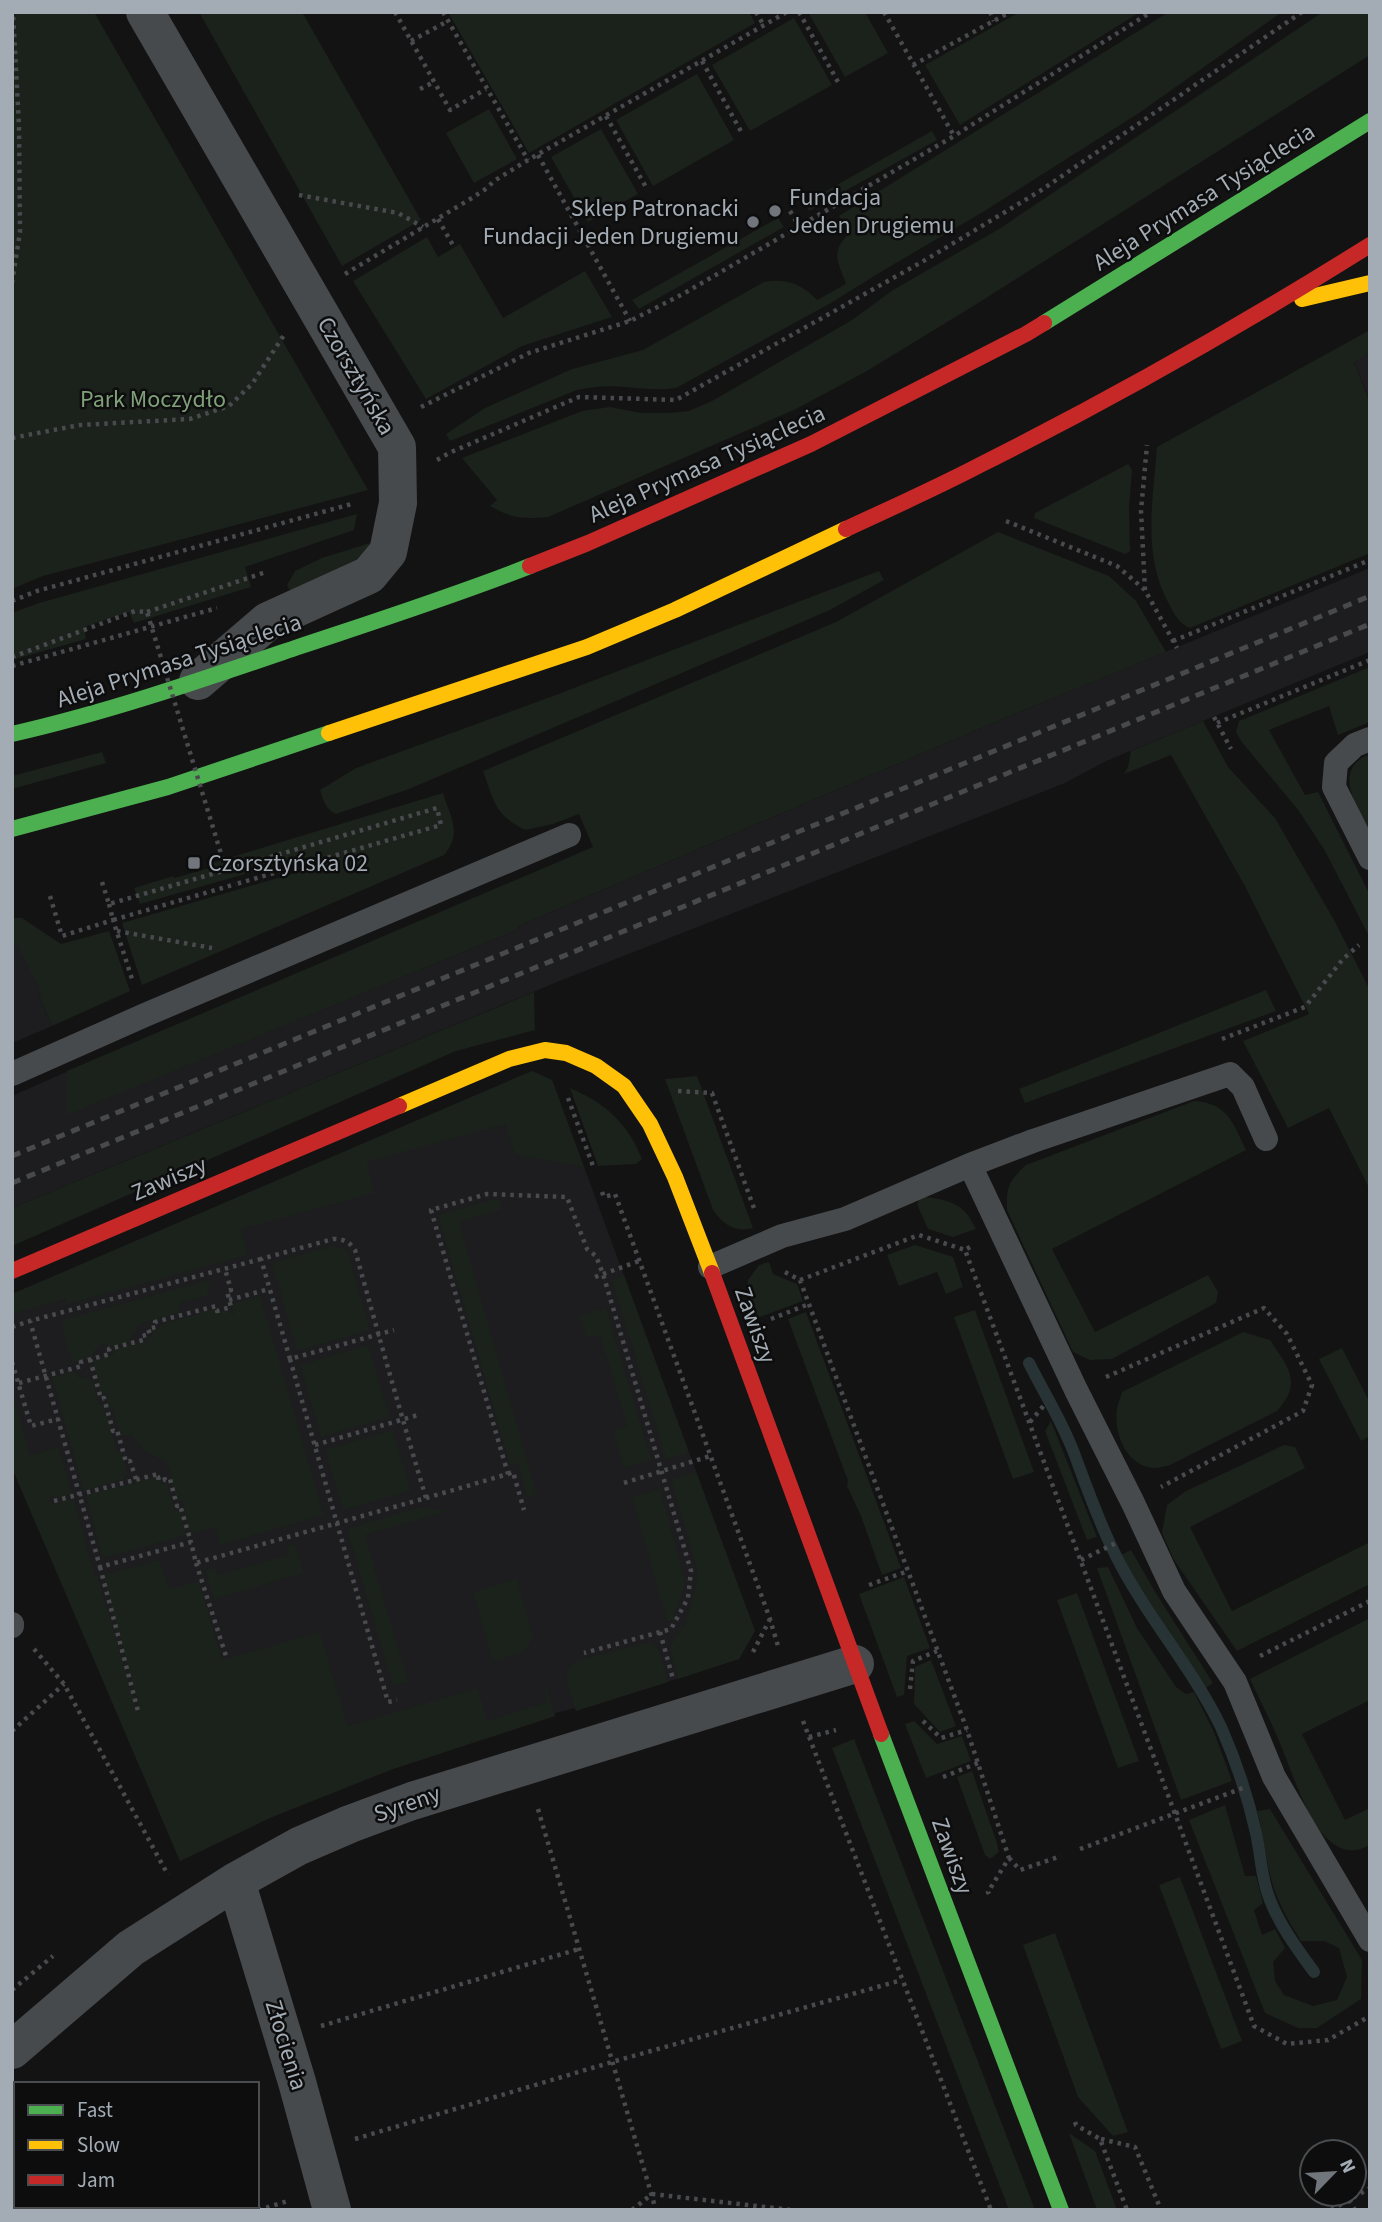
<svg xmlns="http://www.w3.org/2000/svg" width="1382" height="2222" viewBox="0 0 1382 2222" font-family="'Source Sans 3',sans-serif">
<rect width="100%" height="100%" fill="#131313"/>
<!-- built -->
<path fill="#1d1d1f" d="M1370,352V402L1354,361Z
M1370,568V652L1106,761L1065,783L562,980L12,1208V1096L73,1069L67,1114L514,931L523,924L1019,712Z
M12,940H15L43,994L39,996L52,1026L12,1043Z
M532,1071L552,1080L755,1631L739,1659L576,1711L575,1708L555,1713V1716L393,1769L272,1817L180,1861L12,1468V1294Z"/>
<!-- green -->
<path fill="#1b211b" d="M12,12H94L368,490L43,576L12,589Z
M199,12H302L421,220L342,266Z
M448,12H749L755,23L529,153Z
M808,12H865L888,53L845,77Z
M1020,12H1140L960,125L925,65Z
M1169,12H1282L1139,113L983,212L879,273L831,303L676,388C658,391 642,388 624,387C608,385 593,387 577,390L450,441L446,434L485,408L572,369L643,350L764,282C786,278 802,284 817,300L846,284C839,263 829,252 849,234L839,216Z
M1323,12H1370V55L975,305L867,371L796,409L548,517C523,519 513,519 490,506L497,500L462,458L582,411L610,407L641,413H670L689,411L712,401L852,320L893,290L999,229Z
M794,18L832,85L750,131L712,65Z
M697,74L734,140L653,186L616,120Z
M489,109L517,159L474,183L446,133Z
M601,129L638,194L588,222L551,157Z
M932,131L937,140L809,211L805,203Z
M778,218L784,227L639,309L632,300Z
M427,237L438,257L460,244L503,318L585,271L612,317L522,346L426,399L353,281Z
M1370,330V352L1354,362L1370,403V553L1190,628C1178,623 1175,615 1169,604C1142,556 1153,499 1157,447Z
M1128,464L1132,470L1129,509L1130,551L1125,554L1034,518L1035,513Z
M357,514L354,530L245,567L251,587L134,623L129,612L84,627L86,639L12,660V613L39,603Z
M998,532L1109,576L1136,601L1166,652L1019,712L523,924L514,931L67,1115V1071L593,847L579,814L553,824L525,830C494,814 495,803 483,771L836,622Z
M373,542L353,567L291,593L287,585L295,571L322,558Z
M879,571L884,580L830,610L409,789L336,814C326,810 323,800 320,790L356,768L553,696Z
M1370,667V722L1338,735L1329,706L1269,730L1305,795L1318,792L1370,895V938L1325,851L1299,811L1241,741L1236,732L1239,721Z
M1203,721L1228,767L1275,818L1334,920L1370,990V1190L1329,1108L1288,1128L1243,1041L1309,1014L1246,888L1171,755L1124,774L1128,767L1131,751Z
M102,752L106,763L12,789V776Z
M1370,754V832C1357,807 1331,769 1370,754Z
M443,793C450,817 463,833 444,855L142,985L122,923L309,869L305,857L140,904L134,888L173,876L174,878L213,867L212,863Z
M12,918H22L61,944L109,931L130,991L52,1026L39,996L42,994L17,945H12Z
M1266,990L1276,1011L1025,1103L1019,1089Z
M534,992L535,1030L456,1051L12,1246V1208Z
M532,1071L552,1080L584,1167L514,1154L505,1124L367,1162L374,1193L241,1229L248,1255L68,1304L66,1299L12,1314V1294Z
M697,1076L753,1228C736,1233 723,1225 713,1210L665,1079Z
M570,1088C605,1103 628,1123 642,1159L636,1164L598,1166Z
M1194,1101C1228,1103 1233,1123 1246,1150L1052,1249L1095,1332L1208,1275L1218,1292L1216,1303L1112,1359L1090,1360L1073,1352L1007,1210C1006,1186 1009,1181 1026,1165Z
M921,1196C949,1201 963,1201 976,1229L953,1237L928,1229L917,1204Z
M492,1200H499L502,1209L459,1222L537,1495L527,1497L518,1463L510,1465L438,1215Z
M915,1245L953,1257L963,1287L946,1294L937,1272L899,1286L887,1255Z
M332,1246L347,1250L370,1330L297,1351L272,1263Z
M769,1262L773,1274L797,1284L803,1301L757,1318L748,1295V1280L759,1265Z
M624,1275L689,1453L666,1459L612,1280Z
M209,1280L210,1283L207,1296L182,1302L178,1308L179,1313L142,1323L132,1334L130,1342L110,1347L103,1344L95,1350L91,1358L72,1363L63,1331V1320Z
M260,1296L324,1515L220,1545L215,1527L191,1534L182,1500L177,1501L169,1468L167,1469V1461C141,1452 149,1455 131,1435H121L113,1408L109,1409L105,1393L101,1394L92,1360L114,1354L113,1350L147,1341V1337L154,1334L152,1331L160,1328L159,1325L214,1309L215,1313L230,1310L231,1315L234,1314L232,1304Z
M606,1308L651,1460L624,1468L613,1431L627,1426L600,1335L586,1338L579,1315Z
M975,1310L1034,1472L1013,1479L954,1317Z
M806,1312L901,1568L882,1575L861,1516L847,1486L848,1481L788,1319Z
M1243,1332L1270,1340C1288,1367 1303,1382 1277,1411L1170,1465C1165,1466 1159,1468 1154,1468C1126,1466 1113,1432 1117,1408C1118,1403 1121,1397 1122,1392Z
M368,1345L390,1417L321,1437L300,1365Z
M1342,1348L1370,1403V1436L1361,1441L1319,1359Z
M74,1371L78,1377L93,1381L99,1405L104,1404L117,1452H121L128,1475L124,1476L125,1479L84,1491L52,1377Z
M12,1391L30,1455L58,1447L72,1494L58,1498L54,1495L51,1496L49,1501L55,1505L59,1501L73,1498L95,1576H98L137,1712L140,1710L103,1575L159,1560L169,1589L199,1581L222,1660L320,1632L348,1726L478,1688L487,1721L547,1702L544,1690L547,1689L555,1716L393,1769L272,1817L180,1861L12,1468Z
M1051,1421L1097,1537L1087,1540L1045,1431Z
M393,1430L411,1491L343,1510L325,1450Z
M1284,1445L1295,1447L1305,1468L1190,1527L1232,1611L1370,1542V1584L1237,1651L1174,1560L1162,1533L1167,1505L1186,1491Z
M696,1472L755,1631L739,1659L678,1679L670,1649L671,1644L685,1624L696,1587L697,1568L671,1480Z
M156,1477L157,1481L161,1480L162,1484L167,1482L175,1511L180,1510L187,1535L103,1558L86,1495Z
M660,1489L684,1577V1587L673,1620L667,1622L632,1497Z
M421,1507L448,1511L365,1535L408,1682L393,1686L347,1529Z
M295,1544L304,1573L214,1599L205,1570L215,1567L218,1575L289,1555L287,1546Z
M1131,1550L1157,1595L1213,1683L1206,1688L1147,1600L1121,1555Z
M1108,1567L1137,1628L1176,1687L1186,1694L1194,1692L1214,1732L1232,1781L1181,1800L1097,1568Z
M904,1577L930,1648L907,1656L904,1695L897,1697L859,1594Z
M517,1579L533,1637L525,1651L493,1662L473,1592Z
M1077,1593L1139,1761L1118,1768L1057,1600Z
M1370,1618V1700L1302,1734L1345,1820L1370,1808V1845C1355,1853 1343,1852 1330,1841C1307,1824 1288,1760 1276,1734C1268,1715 1258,1697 1250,1679Z
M645,1643H649L658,1648L668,1682L576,1711C571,1693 558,1674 576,1661Z
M931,1660L956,1726L940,1732L914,1704L915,1667Z
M914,1721L937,1744L962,1736L971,1761L926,1778L905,1724Z
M854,1739L1035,2210H1009L832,1748Z
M972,1771L997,1843L999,1852L990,1859L985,1855L957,1777Z
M1225,1805L1245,1876H1256L1263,1903L1254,1910L1262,1935L1275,1929L1285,1948L1273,1962L1275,1981L1284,1995L1313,2006L1337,2000L1347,1977L1339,1948L1324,1941H1301C1289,1922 1278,1903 1272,1882C1265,1859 1264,1835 1257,1811L1270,1809L1362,1960L1361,1999L1317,2028H1298L1265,2013L1189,1820Z
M1180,1877L1242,2041L1221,2049L1159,1885Z
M1055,1933L1128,2132L1113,2136L1078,2097L1023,1945Z
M1069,2133L1095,2151L1117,2210H1097Z"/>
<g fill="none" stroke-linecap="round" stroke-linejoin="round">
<!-- stream -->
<path stroke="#283336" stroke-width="12" d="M1029,1363C1044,1393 1062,1421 1074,1453C1087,1488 1099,1523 1116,1556C1146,1616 1192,1667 1221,1727C1236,1761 1248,1797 1256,1833C1261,1855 1261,1879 1270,1900C1280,1926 1298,1950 1314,1972"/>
<!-- path -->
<path stroke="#494a4e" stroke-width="4.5" stroke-dasharray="3.5 5" stroke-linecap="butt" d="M395,12L450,110L486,89
M443,12L528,160
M756,12L764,26
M799,12L838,82
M884,12L954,136
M990,12L994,21
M411,41L448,21
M702,61L743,135
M913,65L1010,12
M420,89L434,82
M606,116L647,189
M538,155L630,321
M299,195L398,213L423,227
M790,211L799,226
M438,219L454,247
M345,274L472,198L487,188L494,181L528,160L787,12
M12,283L20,232L19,126L13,12
M421,407L529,353L630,321L683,294L954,136L1151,12
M12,438L80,425L190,419L229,406L252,384L284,335
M437,460L449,453L579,397L676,400L927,259L1040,191L1302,12
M1006,521L1117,566L1145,590L1177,648
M1145,590L1141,511L1147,445
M12,601L37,591L355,503
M147,612L266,572
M1173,641L1370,560
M12,666L217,608
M1214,717L1231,749
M1217,723L1370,660
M102,882L109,904L226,870
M50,896L62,936L113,920L133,982
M109,904L113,920L236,884
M117,931L212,948
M1222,1039L1305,1007L1343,959L1359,945
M678,1091L712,1093L755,1211
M568,1098L593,1166
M602,1192L604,1197L615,1194L770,1619L778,1646
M970,1247L965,1250L1254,2026L1287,2044L1328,2040L1370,2016
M261,1259L30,1321L100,1567L191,1542L196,1563L426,1498C401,1415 378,1333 355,1250C349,1241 343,1239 333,1239L261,1259L290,1359L394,1330
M785,1272L800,1280L967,1730L1009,1858L988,1892L989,1894
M595,1277L639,1261
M800,1280L919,1235L965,1250
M229,1300L269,1289
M771,1319L809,1304
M12,1327L30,1321
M90,1359L101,1399L104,1398L113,1431L117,1430L126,1462L130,1461L136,1479
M290,1359L388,1702L397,1700
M12,1362L31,1426L58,1419
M1106,1377L1264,1308L1287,1334L1312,1385L1303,1411L1161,1487
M19,1383L82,1366L81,1362L110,1354L109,1349L143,1340L142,1336L150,1334L148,1329L156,1327L155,1322L216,1306L217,1311L231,1307L227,1291L231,1290L225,1269
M1030,1422L1046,1403
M315,1445L418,1415
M508,1474L513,1472L524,1510
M624,1483L710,1456
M426,1498L508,1474L431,1210L487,1194L567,1197L587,1249L596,1256L603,1274L691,1571L688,1598L671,1629L584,1653
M54,1501L158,1474V1478L164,1476L165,1480L170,1479L177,1506L180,1505L191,1542
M1081,1560L1116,1543
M196,1563L226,1656
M100,1567L138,1711
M869,1585L908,1571
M660,1632L673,1679
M34,1649L64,1684L168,1875
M753,1652L770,1619
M1260,1656L1370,1601
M910,1689L913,1661L937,1651
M803,1721L991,2210
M923,1721L941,1738L967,1730
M12,1731L64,1684
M809,1737L836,1730
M943,1777L978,1763
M538,1809L656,2210
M1080,1849L1243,1788
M1009,1858L1020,1870L1061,1856
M12,1990L53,1956
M321,2026L579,1949
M1075,2122L1076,2125L1100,2139L1127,2210
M355,2139L612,2062L902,1980
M1101,2139L1135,2147L1161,2210
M1349,2200L1355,2210
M258,2210L288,2201
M632,2210L652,2194L791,2210
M1331,2210L1370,2188"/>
<!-- lane -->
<path stroke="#474a4c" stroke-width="24" d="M1370,739L1355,745L1336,763L1334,787L1370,858
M12,1074L145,1015L569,835
M970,1165L1076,1390L1133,1503L1174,1591L1235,1682L1274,1777L1370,1940
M710,1267L782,1236L845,1219L970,1165L1033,1141L1230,1074L1243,1087L1266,1139
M12,1624V1626"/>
<!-- street -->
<path stroke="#474a4c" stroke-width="38" d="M145,12L397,447L398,503L388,552L369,575L268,621L198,681
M236,1881L297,2082L332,2210
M12,2050L131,1948L236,1881L299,1846L350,1824L412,1801L855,1664"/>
<!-- fast -->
<path stroke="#4caf50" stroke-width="16" d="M1044,323L1370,121
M12,734C109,712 204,679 298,647C376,621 454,596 530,566
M12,829L168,787L329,733
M881,1734L1061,2210"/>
<!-- slow -->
<path stroke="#ffc107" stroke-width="16" d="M1302,299L1370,283
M329,733L587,647L675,610L846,529
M399,1106L509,1059L545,1050L566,1053L596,1066L624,1086L650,1124L675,1177L712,1273"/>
<!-- jam -->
<path stroke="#c62828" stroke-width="16" d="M846,529C891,508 936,488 980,465C1114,398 1244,324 1370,245
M530,566L588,543L811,444L1026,334L1044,323
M12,1271L399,1106
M712,1273L881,1734"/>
<!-- rail -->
<path stroke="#47494b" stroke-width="5" stroke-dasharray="9 7" stroke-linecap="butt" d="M12,1156L1370,596
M12,1183L1370,624"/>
<!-- path-bridge -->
<path stroke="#494a4e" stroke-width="4.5" stroke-dasharray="3.5 5" stroke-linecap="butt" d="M12,657L135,611L147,612L226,870L437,808L441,825L236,884"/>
</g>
<!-- markers -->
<g fill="#71767c" stroke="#0d0d0e" stroke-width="2.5">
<circle cx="775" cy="211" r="7"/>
<circle cx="753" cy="222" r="7"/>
<rect x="187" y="856" width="14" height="14" rx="3.5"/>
</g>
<g text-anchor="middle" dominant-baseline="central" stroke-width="5" stroke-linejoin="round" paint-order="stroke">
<!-- poi labels -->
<g font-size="24" fill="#a3acb4" stroke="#0d0d0e" text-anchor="start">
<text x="789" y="197">Fundacja<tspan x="789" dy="28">Jeden Drugiemu</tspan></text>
<text x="739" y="208" text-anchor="end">Sklep Patronacki<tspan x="739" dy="28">Fundacji Jeden Drugiemu</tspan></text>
<text x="208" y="863">Czorsztyńska 02</text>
</g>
<!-- street labels -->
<g font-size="24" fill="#a3acb4" stroke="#0d0d0e">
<text transform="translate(1204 197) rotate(-32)">Aleja Prymasa Tysiąclecia</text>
<text transform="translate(356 376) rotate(60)">Czorsztyńska</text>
<text transform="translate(707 464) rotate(-24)">Aleja Prymasa Tysiąclecia</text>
<text transform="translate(179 661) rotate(-18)">Aleja Prymasa Tysiąclecia</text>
<text transform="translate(169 1179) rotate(-23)">Zawiszy</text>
<text transform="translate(755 1325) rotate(70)">Zawiszy</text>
<text transform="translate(407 1804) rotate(-19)">Syreny</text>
<text transform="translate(952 1856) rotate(70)">Zawiszy</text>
<text transform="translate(286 2045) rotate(73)">Złocienia</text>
</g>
<!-- park labels -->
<g font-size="24" fill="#7fa079" stroke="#0d0d0e">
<text x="153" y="399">Park Moczydło</text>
</g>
</g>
<!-- border -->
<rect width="1382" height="2222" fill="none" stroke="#a3acb4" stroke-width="28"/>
<!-- legend -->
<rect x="14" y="2082" width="245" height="126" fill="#0d0d0e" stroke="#494d50" stroke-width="2"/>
<rect x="28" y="2105" width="35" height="10" fill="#4caf50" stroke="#494d50" stroke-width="2"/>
<text x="77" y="2117" font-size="21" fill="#a3acb4">Fast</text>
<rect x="28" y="2140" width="35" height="10" fill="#ffc107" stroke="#494d50" stroke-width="2"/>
<text x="77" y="2152" font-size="21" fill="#a3acb4">Slow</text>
<rect x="28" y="2175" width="35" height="10" fill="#c62828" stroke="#494d50" stroke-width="2"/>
<text x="77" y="2187" font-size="21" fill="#a3acb4">Jam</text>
<!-- north arrow -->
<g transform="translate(1333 2173) rotate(65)"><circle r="33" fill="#0d0d0e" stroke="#494d50" stroke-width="2"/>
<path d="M0-5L12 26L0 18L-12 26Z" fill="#71767c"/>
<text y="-10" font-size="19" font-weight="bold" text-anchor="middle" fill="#a3acb4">N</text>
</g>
</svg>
